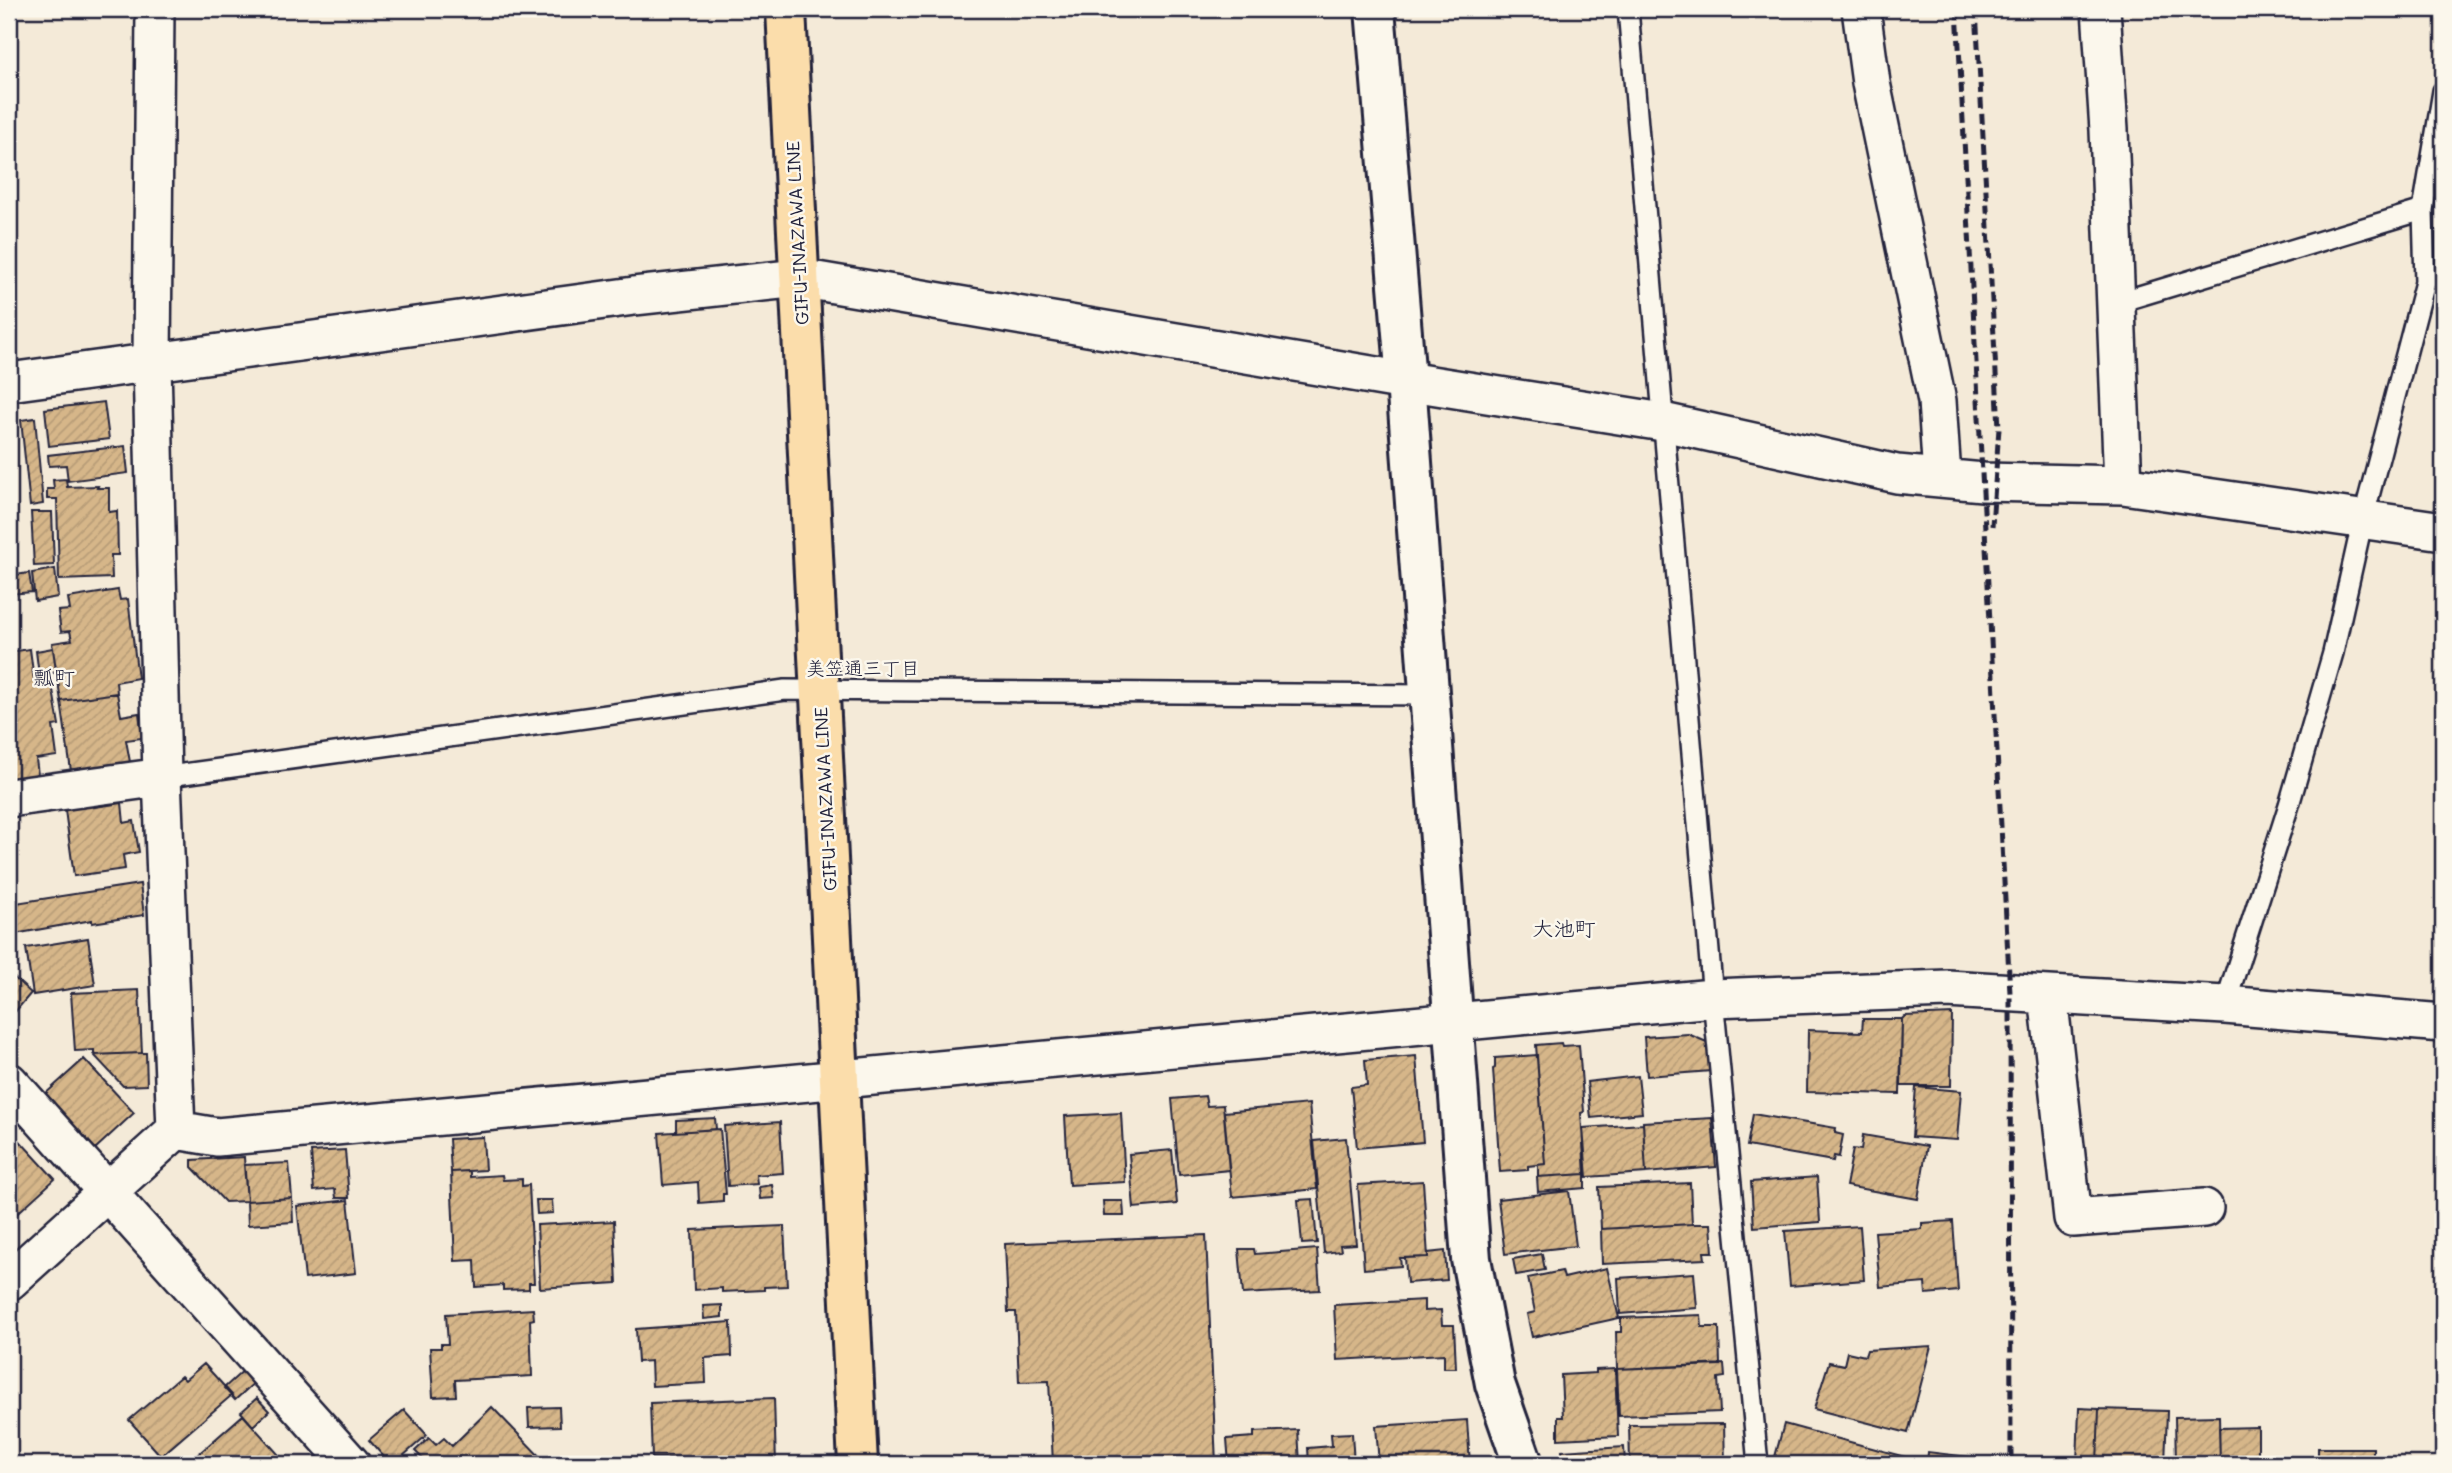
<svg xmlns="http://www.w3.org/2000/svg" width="2452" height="1473" viewBox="0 0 2452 1473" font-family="Mali,'Klee One',sans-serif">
<defs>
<pattern id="building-hatch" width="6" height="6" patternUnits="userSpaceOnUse" patternTransform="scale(1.75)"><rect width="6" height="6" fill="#d6b689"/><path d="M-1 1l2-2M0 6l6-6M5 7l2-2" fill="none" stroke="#b79c77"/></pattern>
</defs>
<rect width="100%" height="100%" fill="#f4ead8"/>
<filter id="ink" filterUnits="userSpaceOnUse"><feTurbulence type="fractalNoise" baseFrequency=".0143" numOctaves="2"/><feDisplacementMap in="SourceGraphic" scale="14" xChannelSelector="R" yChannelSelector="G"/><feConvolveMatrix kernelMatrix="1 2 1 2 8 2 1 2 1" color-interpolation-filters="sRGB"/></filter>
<g filter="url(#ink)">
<!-- building -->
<path fill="url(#building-hatch)" stroke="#22223b" stroke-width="2" d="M104,402L109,439L49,446L45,409Z
M35,418L43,504L30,506L21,420Z
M125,446L128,473L68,481L66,465L49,466L48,455Z
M66,479L67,487L98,486L97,488H109V512L117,511L118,555H111L112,578L59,580L57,499H47V489H54L53,480Z
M31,512H52L54,565L34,566Z
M55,569L58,597L35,601L32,573Z
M29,573L32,592L10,594L9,576Z
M118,590L120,600L128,599L138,678L116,682L117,693L61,701L52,643L72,640L70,631L61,632L58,611L70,610L68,598Z
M53,648L56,672L39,675L36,651Z
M30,649L34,680L51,678L59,725L53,726L57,756L36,759L38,775L9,779V652Z
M117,693L121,716L139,713L142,738L126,740L130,762L71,771L61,701Z
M93,800L94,807L122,803L124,823L134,821L139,852L123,855L125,869L74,876L64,803Z
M140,884L144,915L92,923V920L9,935V904Z
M88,938L95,985L33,995L26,948Z
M9,973L31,993L9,1019Z
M139,990L142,1053L94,1055V1050L75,1051L71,993Z
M1952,1014L1951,1086H1901L1902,1019L1905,1016Z
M1863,1019H1902L1900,1094L1807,1092L1808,1030L1862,1032Z
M1688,1034L1709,1043L1711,1071L1647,1076L1644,1037Z
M1561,1043L1562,1046L1579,1045L1584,1112L1581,1113L1585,1174L1538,1177V1165L1545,1164L1536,1045Z
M142,1053H146L147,1085L123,1086L94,1055Z
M1537,1055L1545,1164L1528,1166V1170L1500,1172L1493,1069L1495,1068V1058Z
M1416,1056L1423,1142L1357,1148L1351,1087L1367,1085L1365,1060Z
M84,1059L134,1113L95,1149L44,1095Z
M1638,1076L1642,1113L1591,1118L1587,1082Z
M1916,1087L1961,1091L1957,1140L1912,1137Z
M1205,1096L1207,1106L1223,1105L1229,1170L1179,1175L1172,1099Z
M1309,1104L1317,1189L1232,1197L1224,1112Z
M1121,1113L1125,1182L1069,1185L1065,1116Z
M1753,1114L1836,1128L1835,1133L1843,1135L1839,1157L1834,1156L1833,1161L1747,1146Z
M715,1118L716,1129L676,1132V1120Z
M1712,1118L1716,1167L1646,1173L1643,1122Z
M780,1122L783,1173L756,1175L757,1184L728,1186L724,1126Z
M1643,1124L1646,1173L1587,1177L1583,1128Z
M9,1129L55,1179L9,1221Z
M720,1129L726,1194H723V1201L699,1203L698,1182L663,1185L659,1133Z
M1863,1135L1927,1146L1918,1199L1846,1186L1853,1149L1861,1150Z
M483,1137L485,1170L451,1172L449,1139Z
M1346,1138L1356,1244L1340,1245L1341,1251L1324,1253L1314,1141Z
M345,1150L349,1198H336L335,1189L314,1191L311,1152Z
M1172,1150L1177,1204L1134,1208L1129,1154Z
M244,1157L247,1201L225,1202L192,1167V1160Z
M289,1163L292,1198L247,1201L244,1165Z
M470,1171V1177L502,1175L503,1180L522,1179V1186L529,1185L534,1283H529V1289L503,1290V1285L476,1287L475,1260L455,1261L451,1172Z
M1585,1174V1188L1538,1192L1537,1177Z
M1817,1177L1820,1222L1754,1227L1751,1182Z
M1423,1181L1428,1257L1400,1258L1401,1266L1364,1269L1358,1185Z
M1690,1183L1692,1224L1601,1229L1599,1187Z
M772,1185L774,1198L760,1199L759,1187Z
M1569,1191L1576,1246L1505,1254L1498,1199Z
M292,1198L293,1222L248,1225L247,1201Z
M1313,1199L1317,1243L1302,1244L1298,1200Z
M348,1200L356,1273L305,1279L297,1206Z
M536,1200H552L553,1213L537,1214Z
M1103,1201H1123L1124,1216H1104Z
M614,1221L617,1283L540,1288L537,1225Z
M1953,1221L1958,1291L1926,1294L1925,1283L1880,1287L1875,1232L1922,1229V1223Z
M1692,1224H1711L1713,1252H1704L1705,1259L1602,1264L1601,1229Z
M784,1226L787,1286L764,1287V1290L722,1292V1288L694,1290L692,1230Z
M1860,1226L1864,1280L1790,1286L1785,1231Z
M1206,1235L1216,1464H1053L1049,1381L1019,1382L1016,1312H1008L1005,1244Z
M1239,1249H1254L1255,1254L1317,1249L1320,1290L1243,1294Z
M1445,1251L1447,1280L1407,1283L1405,1258L1428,1257V1253Z
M1542,1254L1545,1270L1516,1275L1513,1259Z
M1607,1268L1619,1318L1532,1337L1527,1314L1535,1312L1528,1278L1562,1271L1564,1278Z
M1694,1273L1697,1308L1620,1314L1618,1278Z
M1424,1300V1311L1441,1310L1442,1325H1454L1456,1368H1444V1354L1337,1360L1334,1305Z
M722,1305V1317L704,1319L703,1306Z
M533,1309L534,1319L530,1320L532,1376L455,1380L456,1396L433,1397L430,1348H441V1344H448L446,1314Z
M1701,1315L1702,1327H1719L1720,1365L1617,1369L1616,1332H1621V1318Z
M731,1322L732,1356L705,1358L706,1383L652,1386L651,1361L638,1362L636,1329Z
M1931,1346L1908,1433L1814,1409L1829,1362L1844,1365L1847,1352L1865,1356L1867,1350Z
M204,1364L232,1395L161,1456L129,1420L181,1376L185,1380Z
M1724,1364L1725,1377L1718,1378L1720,1412L1619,1416L1617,1369Z
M245,1369L256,1381L235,1400L224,1388Z
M1615,1369L1618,1436L1558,1439V1417H1563L1561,1375L1596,1373V1370Z
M257,1398L269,1411L253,1426L241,1412Z
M774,1398L776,1464H673L672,1458H652L650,1403Z
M492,1407L547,1464H428L415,1451L429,1438L436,1445L444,1438L452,1446Z
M559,1407L560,1426L529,1427L528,1408Z
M2079,1408L2099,1409L2097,1464H2077Z
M2099,1409L2167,1411L2165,1464H2097Z
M404,1410L427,1435L394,1464H390L369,1440Z
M243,1415L287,1464H187Z
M2219,1416L2220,1464H2176L2175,1417Z
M1467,1420L1470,1464H1379L1376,1426Z
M1724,1424L1725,1464L1630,1463L1629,1425Z
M1784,1424L1927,1463L1928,1452L1968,1457V1464H1773Z
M2258,1427V1464H2220L2219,1428Z
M1298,1430L1300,1464H1229L1227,1439L1254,1437V1432Z
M1352,1433L1354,1464H1309L1308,1448L1332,1446L1331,1434Z
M1624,1447L1625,1464H1563L1562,1451Z
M2318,1448H2373V1464H2318Z"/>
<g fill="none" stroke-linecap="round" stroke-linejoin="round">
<!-- lane casing -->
<g stroke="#22223b" stroke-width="24">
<path id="lane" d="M1628,9L1713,998L1758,1464
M2116,303L2423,210L2443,91
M162,777L785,690L1428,695
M2225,1005L2289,805L2333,653L2363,519L2425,282L2423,210"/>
</g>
<!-- street casing -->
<g stroke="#22223b" stroke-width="42">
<path id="street" d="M1861,9L1871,83L1937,401L1942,477
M2101,9L2109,130L2123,485
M9,382L634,296L799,278L1406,381L1663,422L1897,474L1983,482L2123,485L2443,531
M9,798L162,777
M2048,995L2073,1218L2204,1208
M9,1082L351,1464
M176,1130L217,1137L1713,998L1947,989L2225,1005L2443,1023
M9,1281L176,1130L162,777L152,363L155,9"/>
</g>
<!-- secondary casing -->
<g stroke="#22223b" stroke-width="44">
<path id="secondary" d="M1375,9L1406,381L1471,1259L1495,1384L1523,1464"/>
</g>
<!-- primary casing -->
<g stroke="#22223b" stroke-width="44">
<path id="primary" d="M786,9L858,1464"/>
</g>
<!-- lane -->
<use href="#lane" stroke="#fbf7ec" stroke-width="19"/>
<!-- street -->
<use href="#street" stroke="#fbf7ec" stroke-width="37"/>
<!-- secondary -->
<use href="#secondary" stroke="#fbf7ec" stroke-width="38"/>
<!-- primary -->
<use href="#primary" stroke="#fbddab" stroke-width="38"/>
<!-- rail -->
<path stroke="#22223b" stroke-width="5" stroke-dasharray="10 5" stroke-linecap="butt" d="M1957,9L2010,993L2011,1464
M1976,9L1999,428L1992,526"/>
</g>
</g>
<g text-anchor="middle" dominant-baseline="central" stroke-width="5" stroke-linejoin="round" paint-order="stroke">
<!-- street labels -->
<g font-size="18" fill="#22223b" stroke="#fbf7ec">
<text transform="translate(797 233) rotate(-93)">GIFU-INAZAWA LINE</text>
<text transform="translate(825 799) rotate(-93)">GIFU-INAZAWA LINE</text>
</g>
<!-- neighbourhood labels -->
<g font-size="19" fill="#22223b" stroke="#fbf7ec">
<text x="863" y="667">美笠通三丁目</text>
</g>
<!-- quarter labels -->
<g font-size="21" fill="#22223b" stroke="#fbf7ec">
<text x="54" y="676">瓢町</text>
<text x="1564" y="927">大池町</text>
</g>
</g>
<!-- margin -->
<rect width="2452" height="1473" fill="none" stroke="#fbf7ec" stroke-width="35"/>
<rect x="18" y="18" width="2417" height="1438" fill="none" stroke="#22223b" stroke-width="2.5" filter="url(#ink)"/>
</svg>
